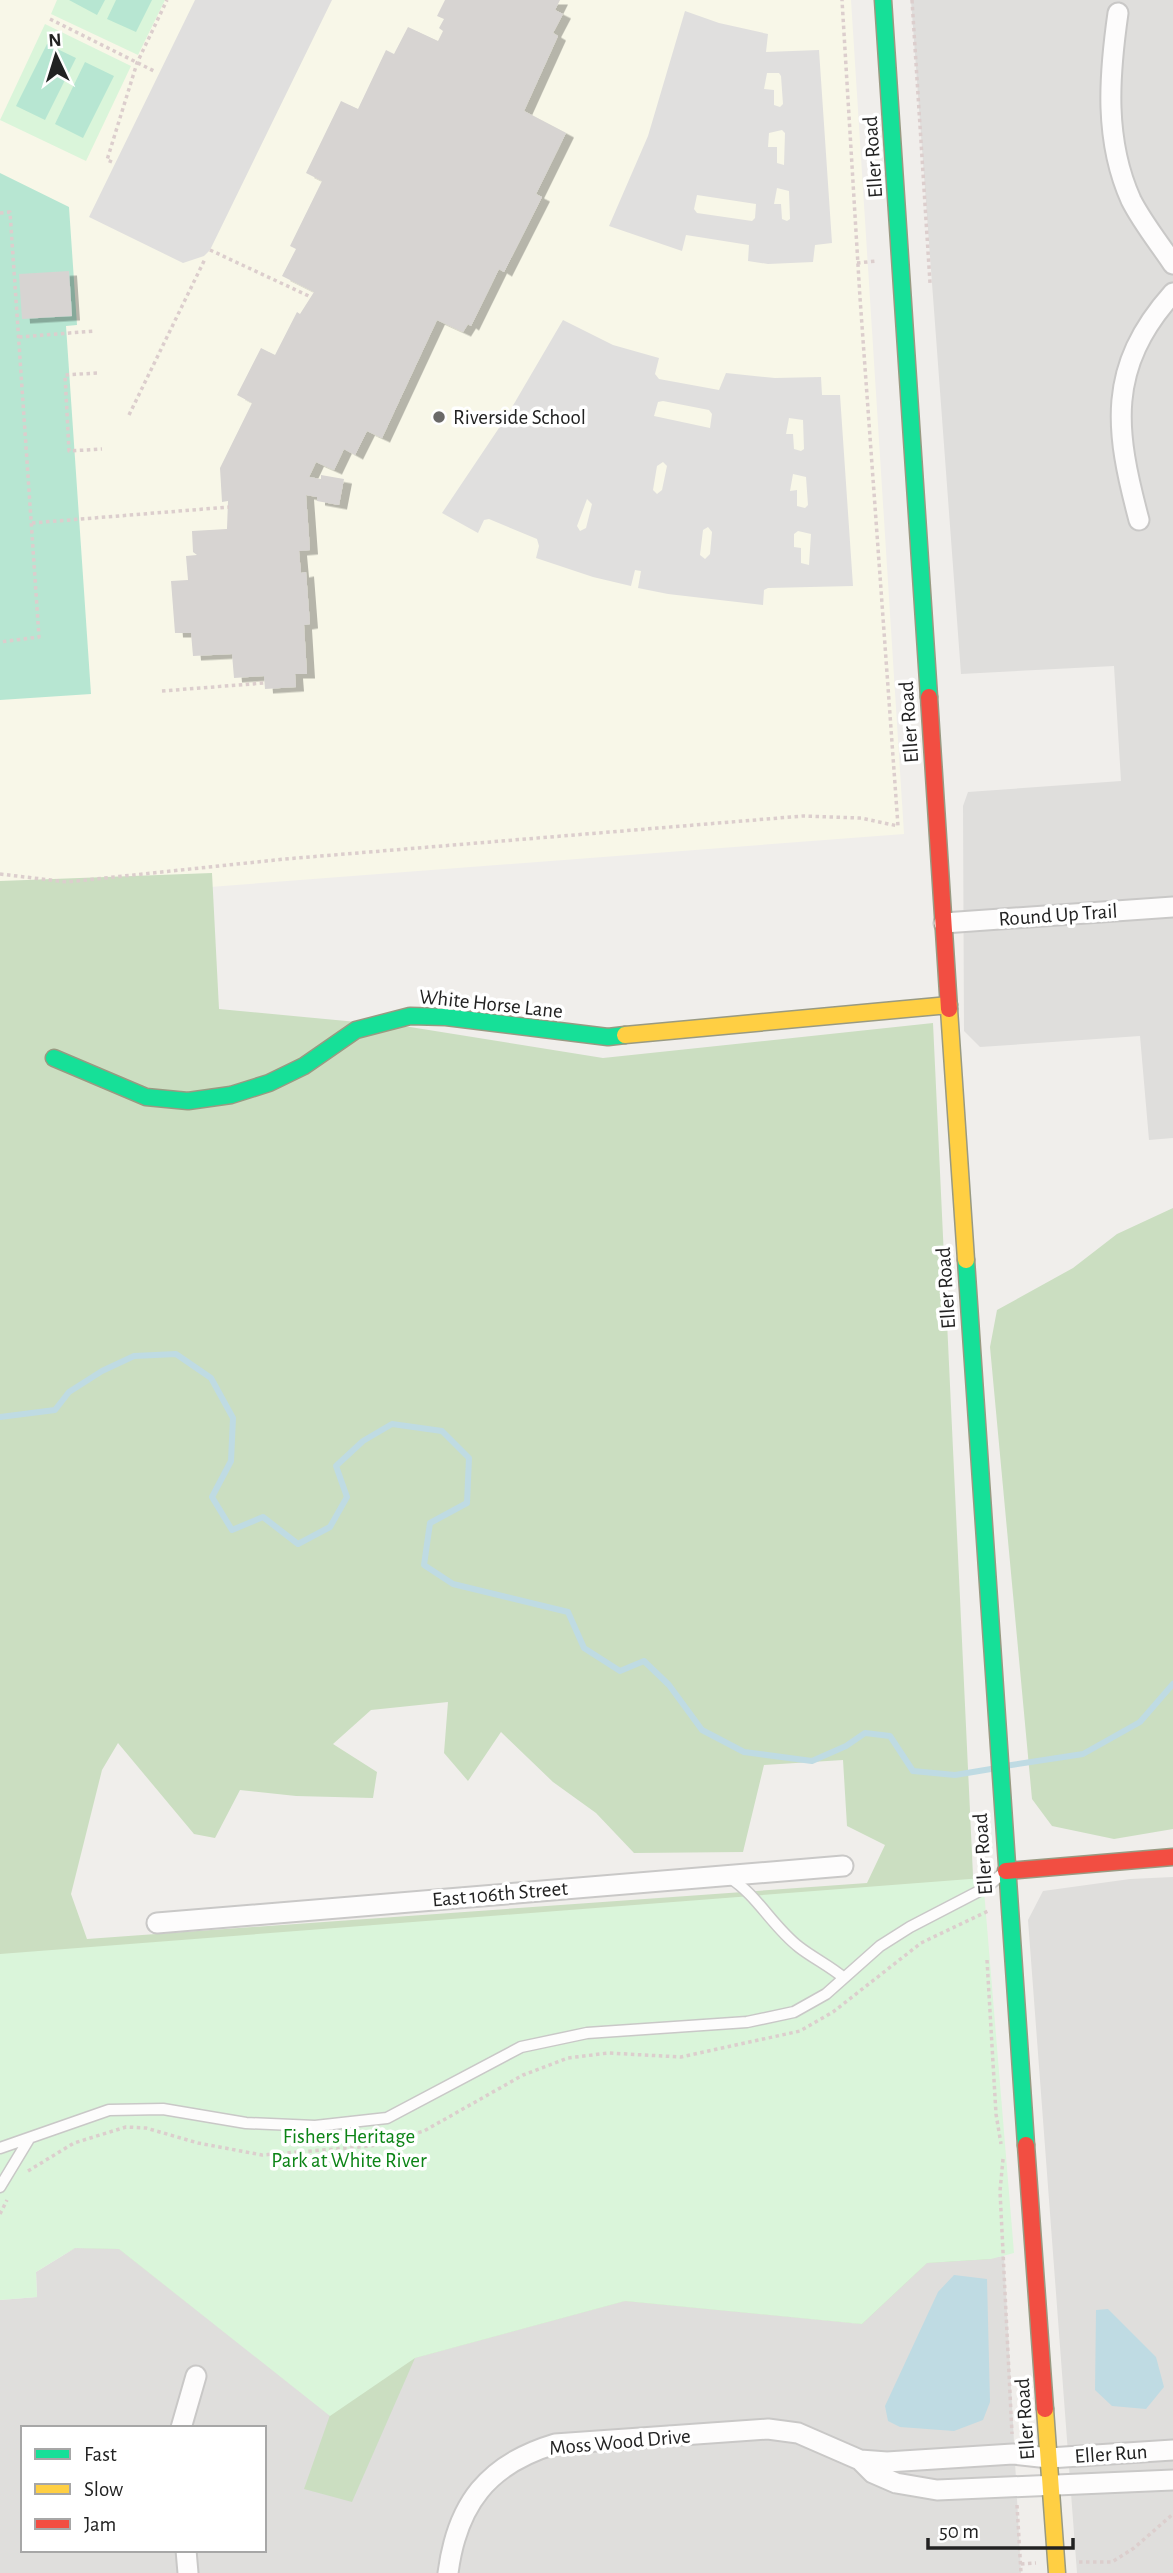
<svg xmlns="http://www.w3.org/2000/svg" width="1173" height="2573" viewBox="0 0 1173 2573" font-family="'Alegreya Sans',sans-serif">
<defs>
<filter id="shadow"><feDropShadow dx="8" dy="4.5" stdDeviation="0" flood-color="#0004"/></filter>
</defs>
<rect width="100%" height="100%" fill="#f0eeeb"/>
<!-- residential -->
<path fill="#dfdedc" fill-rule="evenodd" d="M911,0H1173V1138L1149,1140L1140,1036L980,1047L964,1031L963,806L968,792L1121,781L1114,666L961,674Z
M1173,1877V2573H1077L1028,1920L1043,1891L1130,1879Z
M75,2248L119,2249L330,2415L415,2358L625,2301L861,2324L927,2263L1004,2256L1021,2573H0V2300L37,2297L36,2272ZM23,2428H264V2550H23Z"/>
<!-- education -->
<path fill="#f8f7e8" d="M0,0H851L904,834L0,903Z"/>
<!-- forest -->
<path fill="#cbdec1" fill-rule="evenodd" d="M212,873L219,1009L410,1027L603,1058L933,1023L991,2259L927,2263L862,2324L625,2301L415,2358L352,2502L304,2489L330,2415L119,2249L75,2248L20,2278L0,2120V881ZM448,1702L444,1753L468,1781L501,1732L553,1782L596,1813L634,1853L743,1852L764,1765L843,1760L847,1826L885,1845L867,1883L87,1939L71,1894L102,1770L118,1743L194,1834L215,1838L240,1790L296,1796L373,1798L377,1772L333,1744L371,1710Z
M1173,1208V1829L1114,1839L1052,1826L1032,1799L990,1347L997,1310L1073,1268L1117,1234Z"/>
<!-- park -->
<path fill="#daf5da" d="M57,0H165L138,55L51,14Z
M45,24L131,66L86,161L0,120Z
M983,1878L1014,2253L991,2259L927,2263L862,2324L625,2301L415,2358L330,2416L119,2249L75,2248L36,2272L37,2297L0,2300V1954Z"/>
<!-- pitch -->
<path fill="#b7e6d2" d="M69,0H105L97,15Z
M116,0H152L136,32L107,19Z
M47,44L76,58L45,120L16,106Z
M85,62L114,76L83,138L55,124Z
M0,173L69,207L77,325L66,326L91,694L0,700Z"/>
<!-- parking -->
<path fill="#e0dfde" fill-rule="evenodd" d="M195,0H332L210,250L204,256L183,263L89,217Z
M685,11L719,23L768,34L766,52L819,50L832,243L815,245L813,262L768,264L748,261L749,245L686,235L682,251L609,226L648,136ZM767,73H779L781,76L783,104L780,107L774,105V90L764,89ZM782,130L785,133L784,165L777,163V147H768L769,133ZM777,188L789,191L790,219L787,221L782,219L781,204H774ZM697,195L756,204L755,218L752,221L697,213L694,209Z
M563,320L613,345L659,358L655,374L659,379L719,390L726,373L775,378L821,377L822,395H840L853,586L768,588L764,590L763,605L668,594L638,588L641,571L635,570L631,586L593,577L536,558L539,546L537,539L489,519L484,520L478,533L442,513L505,419ZM663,401L709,410L712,414L710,428L654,416L658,402ZM789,418L803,420L804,449L801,451L794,449L793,434H786ZM663,462L667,466L662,490L657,494L653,490L657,466ZM793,474L806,477L808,505L805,508L797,506V490L790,491ZM587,499L592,504L586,528L580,531L577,526ZM708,527L712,532L710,554L705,559L700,555L703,530ZM798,531L811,534L809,565L801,563V548L794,547V534Z"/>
<!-- water -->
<path fill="#bfdbe3" d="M954,2275L987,2279L990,2402L983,2420L954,2431L900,2427L888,2421L885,2406L938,2292Z
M1108,2309L1156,2357L1164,2387L1146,2409L1112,2406L1095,2390L1096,2310Z"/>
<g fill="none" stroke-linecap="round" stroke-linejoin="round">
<!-- stream -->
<path stroke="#bfdbe3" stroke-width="6" d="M0,1417L55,1410L69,1392L102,1371L134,1356L176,1354L211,1378L233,1418L231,1461L212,1497L232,1530L263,1517L298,1544L330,1527L347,1497L336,1466L363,1441L392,1424L442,1431L469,1458L467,1503L430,1523L424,1565L453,1584L568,1612L584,1648L620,1671L644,1661L669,1685L702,1730L744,1752L812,1761L846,1746L865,1733L890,1736L913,1771L955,1775L991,1769
M1005,1766L1083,1754L1140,1722L1173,1684"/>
</g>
<!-- building -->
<path fill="#d7d4d2" filter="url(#shadow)" d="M445,0H560L555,10L563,14L553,33L558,36L524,111L566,133L536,194L542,197L504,272L499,269L471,326L468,324L463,332L437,320L382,438L367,431L355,455L344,449L334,470L316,462L309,477L321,479V475L344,479L339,505L317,501V497L306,495L310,550L299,551L301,573L306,572L310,624L304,625L307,674H295L296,687L265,689L264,676L234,678L232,654L193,656L191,633H175L171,581L188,580L186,556L197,555L193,552L192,531L227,529L228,501L222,502L220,468L252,403L237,395L261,348L275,355L297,312L300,314L314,292L282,276L296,249L290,246L322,181L306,173L341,101L358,109L386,50L394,54L408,27L438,41L443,31L439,28L444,19L437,16Z
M69,271L72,316L22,319L19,274Z"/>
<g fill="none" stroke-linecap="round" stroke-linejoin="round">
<!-- lane casing -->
<g stroke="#c9c8c7" stroke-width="13">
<path id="lane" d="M730,1878C757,1895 773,1927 799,1947C813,1958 830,1966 844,1978
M0,2148L109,2110L163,2109L246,2123L315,2126L387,2118L521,2047L587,2033L747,2022L794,2012L826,1994L880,1946L910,1927L987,1887L1003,1873
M0,2187L29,2139"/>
</g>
<!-- street casing -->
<g stroke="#c9c8c7" stroke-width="23">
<path id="street" d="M1118,13C1109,76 1104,140 1131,200C1142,222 1159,243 1173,264
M1139,520C1115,430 1106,368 1173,293
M944,923L1173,907
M157,1923L843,1866
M181,2428L196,2376
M860,2460L887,2462L1013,2454L1049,2458L1173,2450
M186,2550L188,2573
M448,2573C457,2504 488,2464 555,2444L768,2429L798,2433L860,2460L873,2473L896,2483L937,2490L1173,2480"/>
</g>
<!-- fast casing -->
<g stroke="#999a82" stroke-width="19">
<path id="fast" d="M883,0L929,697
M54,1058L146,1097L188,1101L231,1095L269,1083L304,1066L356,1030L410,1016L446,1017L608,1037L625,1035
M966,1260L1026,2145"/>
</g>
<!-- slow casing -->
<g stroke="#999a82" stroke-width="19">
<path id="slow" d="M949,1009L966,1260
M625,1035L949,1005
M1045,2409L1057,2573"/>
</g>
<!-- jam casing -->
<g stroke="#999a82" stroke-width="19">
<path id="jam" d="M929,697L949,1009
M1006,1871L1173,1857
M1026,2145L1045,2409"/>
</g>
<!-- path -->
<path stroke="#dccecd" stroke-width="3.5" stroke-dasharray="3.5 3.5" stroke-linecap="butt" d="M912,0L930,283
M50,19L156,72
M112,162L107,160L137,63L167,0
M0,213L10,212L39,637L0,642
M210,250L311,297
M857,263L877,261
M19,337L95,331
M97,373L65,375L69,451L102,449
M129,415L205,259
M32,523L229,507
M162,691L264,683
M0,874L67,882L285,859L803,816L861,818L898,826L860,298L842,0
M987,1960L996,2114L1001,2144
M1003,2159L1000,2191L1012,2434
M28,2171L74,2143L126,2127L146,2128L198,2143L262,2155L371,2146L424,2131L523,2075L568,2058L608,2053L681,2057L800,2031L833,2012L921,1943L988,1911
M0,2214L7,2200
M1017,2505L1021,2573
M1079,2562H1112L1134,2548L1173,2514
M1021,2564L1036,2563"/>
<!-- lane -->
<use href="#lane" stroke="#fdfcfc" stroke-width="10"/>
<!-- street -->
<use href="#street" stroke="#fdfcfc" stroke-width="19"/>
<!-- fast -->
<use href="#fast" stroke="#16e098" stroke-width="16"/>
<!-- slow -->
<use href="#slow" stroke="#ffcf43" stroke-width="16"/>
<!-- jam -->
<use href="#jam" stroke="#f24e42" stroke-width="16"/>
</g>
<!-- markers -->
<circle fill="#6a6968" stroke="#fff" stroke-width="2.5" cx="439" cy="417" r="7"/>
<g text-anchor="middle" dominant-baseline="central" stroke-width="7" stroke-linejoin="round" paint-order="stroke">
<!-- street labels -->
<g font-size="21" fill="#222" stroke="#fff">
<text transform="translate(873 157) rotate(-94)">Eller Road</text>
<text transform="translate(909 722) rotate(-94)">Eller Road</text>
<text transform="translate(1058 915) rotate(-4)">Round Up Trail</text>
<text transform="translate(491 1004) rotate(6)">White Horse Lane</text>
<text transform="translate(946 1288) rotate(-94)">Eller Road</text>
<text transform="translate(983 1854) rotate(-94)">Eller Road</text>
<text transform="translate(500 1894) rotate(-5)">East 106th Street</text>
<text transform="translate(1025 2419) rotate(-94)">Eller Road</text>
<text transform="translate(620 2442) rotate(-5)">Moss Wood Drive</text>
<text transform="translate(1111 2454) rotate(-4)">Eller Run</text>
</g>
<!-- poi labels -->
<g font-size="21" fill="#222" stroke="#fff" text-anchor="start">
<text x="453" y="417">Riverside School</text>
</g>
<!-- park labels -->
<g font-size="21" fill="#0c8416" stroke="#fff">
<text x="349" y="2136">Fishers Heritage<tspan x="349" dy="24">Park at White River</tspan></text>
</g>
</g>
<!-- legend -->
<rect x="21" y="2426" width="245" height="126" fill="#ffffff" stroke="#a7a7a7" stroke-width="2"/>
<rect x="35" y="2449" width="35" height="10" fill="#16e098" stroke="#a7a7a7" stroke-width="2"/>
<text x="84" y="2461" font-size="21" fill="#222222">Fast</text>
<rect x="35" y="2484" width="35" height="10" fill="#ffcf43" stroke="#a7a7a7" stroke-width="2"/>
<text x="84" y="2496" font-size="21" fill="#222222">Slow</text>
<rect x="35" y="2519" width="35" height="10" fill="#f24e42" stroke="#a7a7a7" stroke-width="2"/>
<text x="84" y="2531" font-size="21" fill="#222222">Jam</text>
<!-- north arrow -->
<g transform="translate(56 56) rotate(356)" stroke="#ffffff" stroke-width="5" paint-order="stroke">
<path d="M0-5L12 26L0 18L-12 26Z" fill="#222222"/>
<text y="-10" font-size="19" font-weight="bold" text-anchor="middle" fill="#222222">N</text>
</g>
<!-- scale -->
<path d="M928 2538v10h145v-10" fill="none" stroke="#222222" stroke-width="3.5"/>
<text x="939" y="2538" font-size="21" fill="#222222" stroke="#ffffff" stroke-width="5" paint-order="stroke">50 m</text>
</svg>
